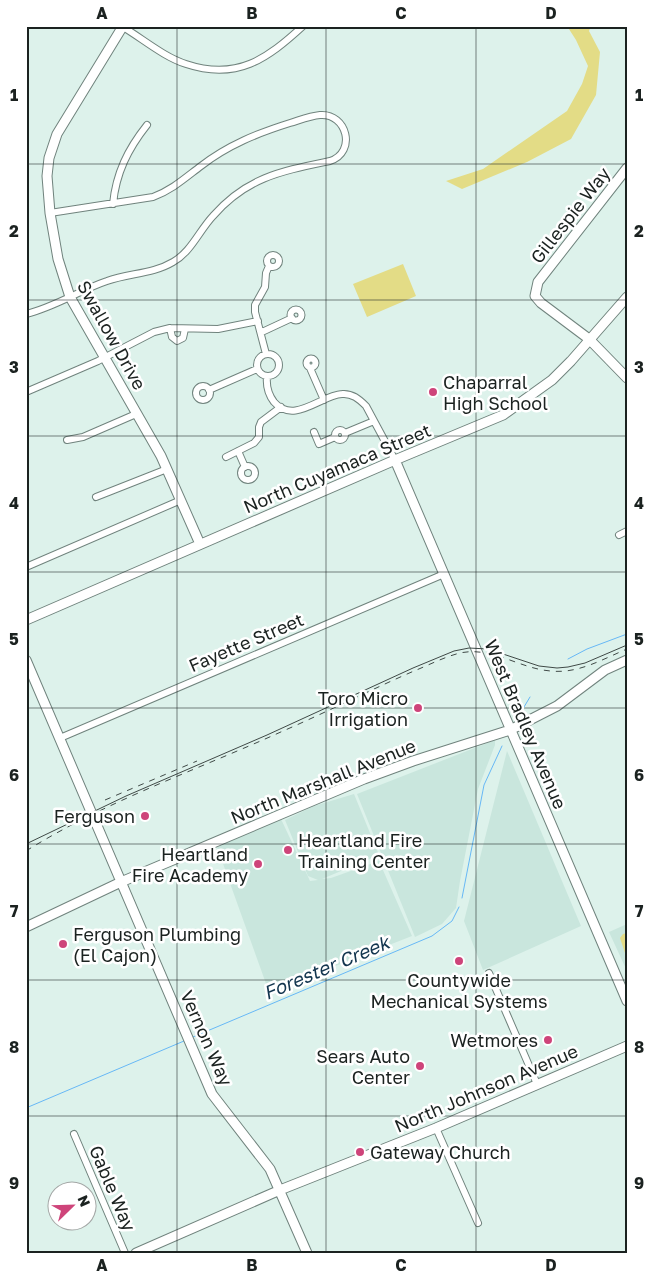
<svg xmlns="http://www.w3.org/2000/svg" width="653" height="1279" viewBox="0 0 653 1279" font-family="'Golos Text',sans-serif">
<rect width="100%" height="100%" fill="#ddf2eb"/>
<!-- built -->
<path fill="#c9e6dd" d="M495,740V745L478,789L460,881L456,908L442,924L415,937L357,794Z
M507,751L581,926L483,970L464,921Z
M354,794L379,855L322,879L331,878L379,861L412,936L269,992L217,847L281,819L310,881L318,880L308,876L285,820L314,806Z
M627,924V971L609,932Z"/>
<!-- green -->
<path fill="#e3dc86" d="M567,26H591L589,31L600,52L596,95L571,139L527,162L462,189L446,181L483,169L567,111L582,84L588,66L576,40Z
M403,264L416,296L367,317L353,284Z
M627,933V959L620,938L623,934Z"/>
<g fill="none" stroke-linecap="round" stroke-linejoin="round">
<!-- stream -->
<path stroke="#67b8f6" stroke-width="1" d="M568,659L587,649L627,634
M521,712L530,697
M462,898L484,785L502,746
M193,1037L432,936L452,921L459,907
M26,1108L184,1041"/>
<!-- street casing -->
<g stroke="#70837d" stroke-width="8">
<path id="street" d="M123,27C143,39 164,57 186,64C237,81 267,59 303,26
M113,204C116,173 128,149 147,125
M267 261a6 6 0 1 1 12 0a6 6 0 1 1-12 0Z
M290.5 315a5.5 5.5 0 1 1 11 0a5.5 5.5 0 1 1-11 0Z
M26,314C55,307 80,290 107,281C129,273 153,274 173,262C191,252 199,231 213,216C247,177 282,171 330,161C357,152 347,113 320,115C310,116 300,120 290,123C258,133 228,145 201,166C185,178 172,190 153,197L50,213
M170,328L172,337L177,341L183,338L185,329
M262,332L292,318
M257 365a11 11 0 1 1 22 0a11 11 0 1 1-22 0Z
M266,354L255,312V305L265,287L266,273L269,266
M306.5 363a4.5 4.5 0 1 1 9 0a4.5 4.5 0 1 1-9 0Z
M310,368L324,400
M267,377C266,387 268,394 274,402C294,425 321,395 342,394C352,393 359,399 366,406L395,460
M196 393a7 7 0 1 1 14 0a7 7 0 1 1-14 0Z
M209,390L257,369
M26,392L98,361L154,332L170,328L218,329L258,321
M335 435a5 5 0 1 1 10 0a5 5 0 1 1-10 0Z
M314,432L319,444L335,437
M345,433L374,421
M67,440L83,437L136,414
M238,451L245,467
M226,457L254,443L259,437V427L261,422L281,407
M241 473a7 7 0 1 1 14 0a7 7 0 1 1-14 0Z
M96,497L167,469
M619,535L627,531
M26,567L181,500
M60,738L444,574
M489,973L537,1084
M436,1128L478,1223
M74,1134L125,1253"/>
</g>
<!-- secondary casing -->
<g stroke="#70837d" stroke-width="11">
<path id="secondary" d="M123,26L57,134L49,158L47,176L50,213L58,259L70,297L161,456L200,544
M627,168L538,282L535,296L541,303L589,339L627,378
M395,460L627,1001
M26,620L395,460L503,415L552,380L571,361L627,297
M26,660L212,1094L270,1169L307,1253
M26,927L121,882L364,779L413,761L510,730L557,706L605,670L627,660
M136,1253L280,1190L436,1128L627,1046"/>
</g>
<!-- street -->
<use href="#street" stroke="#fff" stroke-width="6"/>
<!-- secondary -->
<use href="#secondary" stroke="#fff" stroke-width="9"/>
<!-- tram -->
<path stroke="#404a47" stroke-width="1" d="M26,844L126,796L267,735L413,668L454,651L469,648L488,649L539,666L557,668L568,667L585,663L627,645"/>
<!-- rail -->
<path stroke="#404a47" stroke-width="1" stroke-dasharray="6 6" stroke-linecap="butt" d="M105,800L197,761
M26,851C106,801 197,770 283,731C327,712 370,690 414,671C429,665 444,657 460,653C492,646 520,669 551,671C578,674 603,659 627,649"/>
</g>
<!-- grid -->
<path fill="none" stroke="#1b2220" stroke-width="1" stroke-opacity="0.55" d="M177,26V1253M326,26V1253M476,26V1253M26,164H627M26,300H627M26,436H627M26,572H627M26,708H627M26,844H627M26,980H627M26,1116H627"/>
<!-- markers -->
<g fill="#ce447a" stroke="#fff" stroke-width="2">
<circle cx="433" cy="392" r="5"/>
<circle cx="418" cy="708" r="5"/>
<circle cx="145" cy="816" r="5"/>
<circle cx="288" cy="850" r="5"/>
<circle cx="258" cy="864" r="5"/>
<circle cx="63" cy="944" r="5"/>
<circle cx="459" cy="961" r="5"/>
<circle cx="548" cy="1040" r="5"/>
<circle cx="420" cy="1066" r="5"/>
<circle cx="360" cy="1152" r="5"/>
</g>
<g text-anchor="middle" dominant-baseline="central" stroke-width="5" stroke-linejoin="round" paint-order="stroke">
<!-- street labels -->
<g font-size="18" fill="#1b2220" stroke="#fff">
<text transform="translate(570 215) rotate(-52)">Gillespie Way</text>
<text transform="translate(112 335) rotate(61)">Swallow Drive</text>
<text transform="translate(337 468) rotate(-23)">North Cuyamaca Street</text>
<text transform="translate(246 642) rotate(-23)">Fayette Street</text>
<text transform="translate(526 724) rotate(67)">West Bradley Avenue</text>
<text transform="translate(323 781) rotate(-22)">North Marshall Avenue</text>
<text transform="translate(207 1038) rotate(66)">Vernon Way</text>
<text transform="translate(486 1088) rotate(-23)">North Johnson Avenue</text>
<text transform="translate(113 1188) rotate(67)">Gable Way</text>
</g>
<!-- poi labels -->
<g font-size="18" fill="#1b2220" stroke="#fff" text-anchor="end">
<text x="443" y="382" text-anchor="start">Chaparral<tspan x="443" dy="21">High School</tspan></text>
<text x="408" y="698">Toro Micro<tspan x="408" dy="21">Irrigation</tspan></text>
<text x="135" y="816">Ferguson</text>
<text x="298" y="840" text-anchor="start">Heartland Fire<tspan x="298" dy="21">Training Center</tspan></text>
<text x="248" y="854">Heartland<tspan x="248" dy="21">Fire Academy</tspan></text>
<text x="73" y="934" text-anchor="start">Ferguson Plumbing<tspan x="73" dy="21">(El Cajon)</tspan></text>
<text x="459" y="980" text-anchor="middle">Countywide<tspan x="459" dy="21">Mechanical Systems</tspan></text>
<text x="538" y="1040">Wetmores</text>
<text x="410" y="1056">Sears Auto<tspan x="410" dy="21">Center</tspan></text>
<text x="370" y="1152" text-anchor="start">Gateway Church</text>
</g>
<!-- water labels -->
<g font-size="19" font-style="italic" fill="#12354e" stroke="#fff">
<text transform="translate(326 967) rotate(-23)">Forester Creek</text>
</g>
</g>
<!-- border -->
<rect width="653" height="1279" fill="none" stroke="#ffffff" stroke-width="55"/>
<!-- north arrow -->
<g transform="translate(72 1206) rotate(67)"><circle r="24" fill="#ffffff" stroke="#a4a7a6"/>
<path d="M0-4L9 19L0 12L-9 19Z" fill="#ce447a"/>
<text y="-8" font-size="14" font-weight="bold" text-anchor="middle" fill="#1b2220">N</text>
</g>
<rect x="28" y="28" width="598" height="1224" fill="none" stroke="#1b2220" stroke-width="2"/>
<g font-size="16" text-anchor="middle" font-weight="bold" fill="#1b2220">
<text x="102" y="19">A</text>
<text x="252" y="19">B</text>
<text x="401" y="19">C</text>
<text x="551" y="19">D</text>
<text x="14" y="101">1</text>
<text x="639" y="101">1</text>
<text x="14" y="237">2</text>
<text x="639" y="237">2</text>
<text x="14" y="373">3</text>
<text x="639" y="373">3</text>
<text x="14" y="509">4</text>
<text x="639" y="509">4</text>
<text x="14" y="645">5</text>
<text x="639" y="645">5</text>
<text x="14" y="781">6</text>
<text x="639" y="781">6</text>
<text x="14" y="917">7</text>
<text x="639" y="917">7</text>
<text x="14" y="1053">8</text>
<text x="639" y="1053">8</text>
<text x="14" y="1189">9</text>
<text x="639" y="1189">9</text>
<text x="102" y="1271">A</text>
<text x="252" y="1271">B</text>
<text x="401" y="1271">C</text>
<text x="551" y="1271">D</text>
</g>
</svg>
